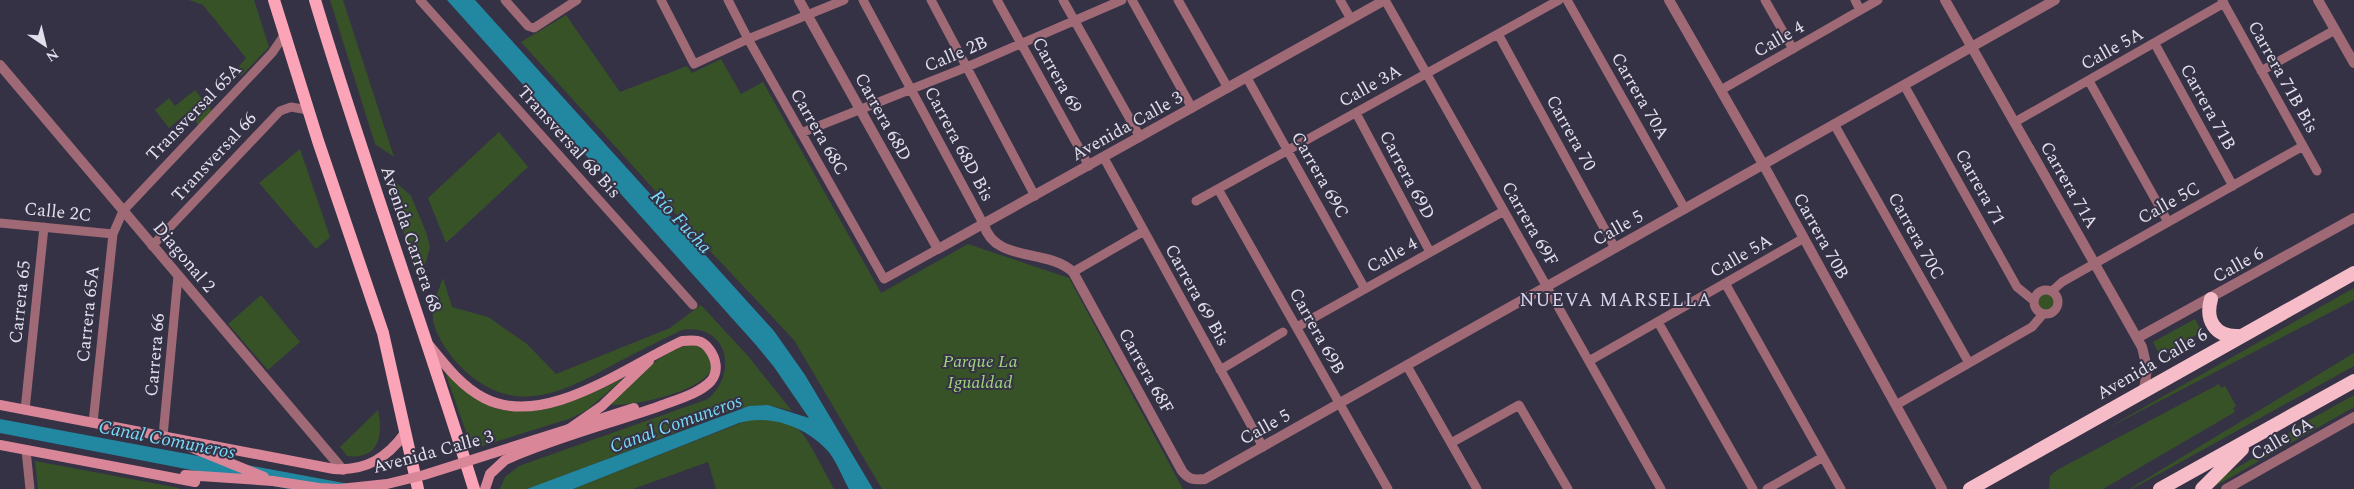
<svg xmlns="http://www.w3.org/2000/svg" width="2354" height="489" viewBox="0 0 2354 489" font-family="Spectral,serif">
<rect width="100%" height="100%" fill="#353245"/>
<!-- green -->
<path fill="#385227" d="M189,0H254L269,47L241,76L236,70L246,58L203,5Z
M330,0H343L394,157L375,144Z
M566,15L620,92L687,66L692,73L721,59L741,94L763,82L881,293L968,244L1069,278L1183,489H882L794,340L696,236L521,42Z
M195,90L216,116L202,129L188,112L169,128L155,110L169,98L175,106Z
M499,132L528,167L446,243L428,198Z
M300,149L330,237L316,249L259,183Z
M382,170L411,196L426,232L430,247L426,262L418,275Z
M443,278L452,307L488,317L527,344L556,374L670,328L701,305L748,356L792,411L768,405L735,409L545,483L527,489H500L505,477L519,466L708,399C739,372 727,323 682,330C661,340 641,350 620,361C563,392 513,421 458,364C448,353 430,328 433,311C434,300 439,289 443,278Z
M2354,288V300L2102,431Z
M2037 302a9 9 0 1 1 18 0a9 9 0 1 1-18 0Z
M261,295L300,342L268,370L228,324Z
M2195,319L2202,332L2160,355L2153,342Z
M694,344C707,349 710,357 712,369C699,393 637,405 612,405V402C636,380 661,348 694,344Z
M2354,353V366L2132,489L2131,488Z
M445,372C459,386 476,400 494,408C506,412 520,410 532,408C571,403 591,395 625,377L587,410L569,419L472,449Z
M2219,384L2221,388L2225,386L2236,406L2233,408L2235,412L2103,489H2049L2050,476L2057,470Z
M2354,395V407L2210,489L2219,478L2278,444L2293,429Z
M378,410C383,435 380,460 347,456L340,447Z
M751,419C766,419 788,420 800,431C808,438 827,477 834,489H716L708,462L633,489H573Z
M35,461L179,488V489H38Z"/>
<!-- water -->
<path fill="#2287a0" d="M447,0H475L774,331L805,375L873,489H849C842,477 836,459 826,449C804,426 769,414 739,423L573,489H527L749,406L768,405L809,418L774,367L756,345Z
M0,419L376,489H289L0,433Z"/>
<g fill="none" stroke-linecap="round" stroke-linejoin="round">
<!-- minor -->
<path stroke="#9f6a75" stroke-width="9" d="M420,0L693,305
M505,0L528,26L534,28L577,0
M661,0L694,64L748,39L844,0
M728,0L748,39L884,279L938,249
M863,0L984,225
M931,0L1035,196
M997,0L1089,166
M1063,0L1140,137
M1132,0L1192,108
M1178,0L1228,88
M1340,0L1351,19
M1385,0L1661,489
M1567,0L1685,209
M1765,0L1793,49
M1855,0L1860,10
M2222,0L2317,171
M1498,34L1615,248
M2155,44L2233,186
M2261,71L2335,30
M1247,78L1365,289
M2089,81L2168,222
M1904,85L2017,287L2033,300
M1721,90L1878,0
M1356,113L1430,252
M2015,122L2224,3
M1834,124L1969,363
M801,133L967,67L1122,0
M1104,158L1263,447
M1218,189L1388,489
M1196,201L1559,0
M0,223L113,234
M152,246L280,111L291,107L308,110
M1073,272L1144,231
M1725,283L1841,489
M2034 302a12 12 0 1 1 24 0a12 12 0 1 1-24 0Z
M2052,291L2062,282L2303,146
M1658,322L1753,489
M1297,327L1504,211
M1589,361L1804,238
M1407,366L1477,489
M1220,370L1283,332
M1896,405L2032,327L2043,314
M25,410L44,227
M93,423L113,234L123,211L272,53L285,34
M163,436L178,276
M1451,443L1519,405L1568,489
M26,450L30,489
M1767,489L1823,457"/>
<!-- tertiary -->
<path stroke="#9f6a75" stroke-width="10" d="M799,0L938,249L1385,0
M1669,0L1763,164L1942,489
M1945,0L2142,347L2147,368L2144,390
M2318,0L2354,63
M0,65L343,470
M984,225C995,263 1048,248 1073,272L1182,471C1189,480 1194,480 1205,479L2055,0
M2137,338L2354,218
M2226,489L2354,417"/>
<!-- secondary -->
<path stroke="#da8699" stroke-width="10" d="M429,345C445,365 461,386 484,398C545,430 628,365 682,341C693,340 702,339 709,349C716,358 719,371 711,381C699,394 675,400 660,406C609,424 554,438 505,460L490,474L485,489
M0,405L334,469C366,471 387,458 405,433
M584,424L634,408
M569,429L602,406L649,361
M0,445L195,482
M188,446L264,477
M185,475L273,481"/>
<!-- primary -->
<path stroke="#fba4b7" stroke-width="12" d="M274,0L318,141L383,333L418,489
M315,0C364,164 423,325 474,489"/>
<!-- trunk -->
<path stroke="#f6bcc8" stroke-width="14" d="M2211,299C2205,320 2215,337 2238,336
M1970,489L2354,273
M2160,489L2354,381
M2202,489L2242,449"/>
<!-- secondary-bridge -->
<path stroke="#da8699" stroke-width="10" d="M273,481L319,488L340,489L387,484L424,475L569,429"/>
</g>
<g text-anchor="middle" dominant-baseline="central" stroke-width="4" stroke-linejoin="round" paint-order="stroke">
<!-- street labels -->
<g font-size="18" fill="#e2e0ed" stroke="#353245">
<text transform="translate(1779 39) rotate(-30)">Calle 4</text>
<text transform="translate(2112 49) rotate(-29)">Calle 5A</text>
<text transform="translate(956 54) rotate(-23)">Calle 2B</text>
<text transform="translate(1057 75) rotate(61)">Carrera 69</text>
<text transform="translate(2283 77) rotate(61)">Carrera 71B Bis</text>
<text transform="translate(1370 86) rotate(-29)">Calle 3A</text>
<text transform="translate(1640 96) rotate(60)">Carrera 70A</text>
<text transform="translate(2208 107) rotate(61)">Carrera 71B</text>
<text transform="translate(194 112) rotate(-46)">Transversal 65A</text>
<text transform="translate(883 117) rotate(61)">Carrera 68D</text>
<text transform="translate(1127 126) rotate(-29)">Avenida Calle 3</text>
<text transform="translate(819 132) rotate(60)">Carrera 68C</text>
<text transform="translate(1571 133) rotate(61)">Carrera 70</text>
<text transform="translate(569 142) rotate(48)">Transversal 68 Bis</text>
<text transform="translate(959 144) rotate(62)">Carrera 68D Bis</text>
<text transform="translate(214 157) rotate(-47)">Transversal 66</text>
<text transform="translate(1320 175) rotate(60)">Carrera 69C</text>
<text transform="translate(1407 175) rotate(62)">Carrera 69D</text>
<text transform="translate(2069 185) rotate(60)">Carrera 71A</text>
<text transform="translate(1980 187) rotate(61)">Carrera 71</text>
<text transform="translate(2169 203) rotate(-29)">Calle 5C</text>
<text transform="translate(58 212) rotate(6)">Calle 2C</text>
<text transform="translate(1530 224) rotate(60)">Carrera 69F</text>
<text transform="translate(1618 228) rotate(-29)">Calle 5</text>
<text transform="translate(1821 236) rotate(61)">Carrera 70B</text>
<text transform="translate(1916 236) rotate(61)">Carrera 70C</text>
<text transform="translate(411 239) rotate(71)">Avenida Carrera 68</text>
<text transform="translate(1392 255) rotate(-29)">Calle 4</text>
<text transform="translate(1741 256) rotate(-30)">Calle 5A</text>
<text transform="translate(184 257) rotate(50)">Diagonal 2</text>
<text transform="translate(2238 265) rotate(-29)">Calle 6</text>
<text transform="translate(1197 295) rotate(61)">Carrera 69 Bis</text>
<text transform="translate(20 302) rotate(-84)">Carrera 65</text>
<text transform="translate(88 314) rotate(-84)">Carrera 65A</text>
<text transform="translate(1317 331) rotate(61)">Carrera 69B</text>
<text transform="translate(155 355) rotate(-85)">Carrera 66</text>
<text transform="translate(2152 364) rotate(-30)">Avenida Calle 6</text>
<text transform="translate(1146 371) rotate(61)">Carrera 68F</text>
<text transform="translate(1265 427) rotate(-29)">Calle 5</text>
<text transform="translate(2282 439) rotate(-30)">Calle 6A</text>
<text transform="translate(433 452) rotate(-15)">Avenida Calle 3</text>
</g>
<!-- park labels -->
<g font-size="18" font-style="italic" fill="#9fd37e" stroke="#353245">
<text x="980" y="361">Parque La<tspan x="980" dy="21">Igualdad</tspan></text>
</g>
<!-- water labels -->
<g font-size="19" font-style="italic" fill="#78daf6" stroke="#353245">
<text transform="translate(681 222) rotate(47)">Río Fucha</text>
<text transform="translate(676 424) rotate(-20)">Canal Comuneros</text>
<text transform="translate(167 440) rotate(11)">Canal Comuneros</text>
</g>
<!-- neighbourhood labels -->
<g font-size="19" letter-spacing="1" fill="#d5d2ea" stroke="#353245">
<text x="1616" y="300">NUEVA MARSELLA</text>
</g>
</g>
<!-- north arrow -->
<g transform="translate(45 45) rotate(145)" stroke="#353245" stroke-width="4" paint-order="stroke">
<path d="M0-4L9 19L0 12L-9 19Z" fill="#e2e0ed"/>
<text y="-8" font-size="14" font-weight="bold" text-anchor="middle" fill="#e2e0ed">N</text>
</g>
</svg>
